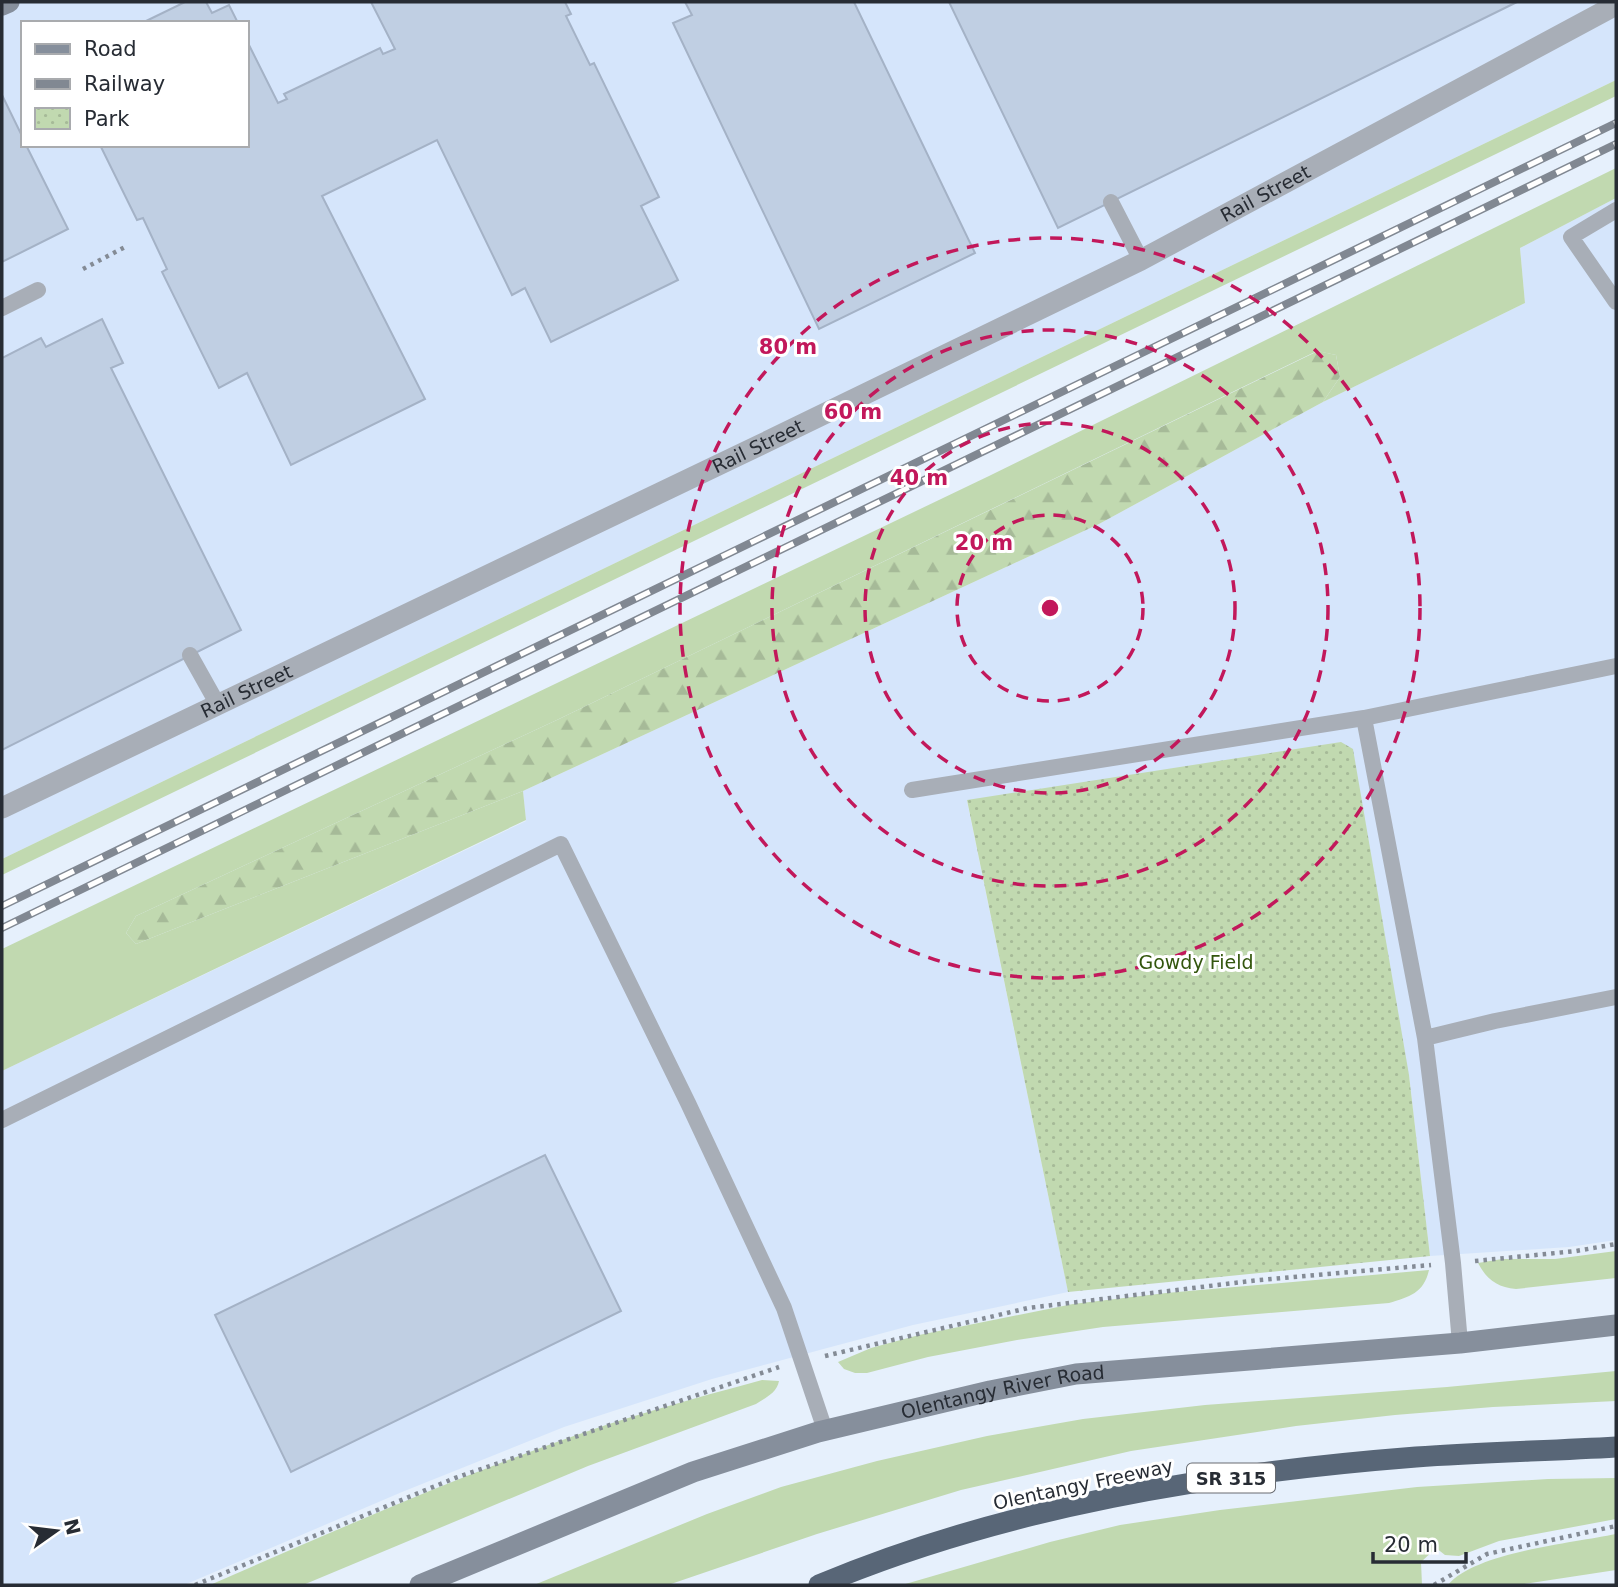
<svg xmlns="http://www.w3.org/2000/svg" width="1618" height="1587" viewBox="0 0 1618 1587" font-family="'DejaVu Sans',sans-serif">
<defs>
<pattern id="forest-firs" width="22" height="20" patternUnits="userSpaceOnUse" patternTransform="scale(1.75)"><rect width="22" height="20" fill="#c1d9b0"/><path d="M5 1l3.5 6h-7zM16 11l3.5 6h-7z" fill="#a6ba98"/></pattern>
<pattern id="park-dots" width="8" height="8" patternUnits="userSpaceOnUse" patternTransform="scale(1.75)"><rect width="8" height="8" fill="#c1d9b0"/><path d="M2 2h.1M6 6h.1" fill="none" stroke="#a6ba98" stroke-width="1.8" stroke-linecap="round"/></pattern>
</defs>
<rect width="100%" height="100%" fill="#e6f0fc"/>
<!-- built -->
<path fill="#d5e5fb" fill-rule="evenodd" d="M2,2H1616V80L2,859ZM23,23H247V145H23Z
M1616,198V1240L1569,1247L1430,1256L1409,1075L967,801L1068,1292L913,1325L712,1379L564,1427L402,1492L184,1585H2V1071L526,821L523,791L1099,524L1323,402L1525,303L1520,248Z"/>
<!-- grass -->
<path fill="#c1d9b0" d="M1616,80V96L2,875V859Z
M1616,168V198L1520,248L1525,303L1323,402L1340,377L1336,355L1317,351L559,719L136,916L126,933L136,944L523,791L526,820L2,1071V949L989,476Z
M1616,1251V1278L1516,1289C1497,1287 1487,1280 1478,1263L1502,1259H1555Z
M1429,1270C1424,1293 1409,1297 1389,1303L1103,1327L1017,1340L928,1357L867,1373H855L844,1369L838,1362L871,1348L919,1335L1073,1304L1166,1293Z
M1616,1371V1401L1493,1407L1395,1415L1296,1426L1131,1451L961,1490L817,1534L668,1585H534L707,1514L781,1487L877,1461L987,1436L1083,1419L1205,1405L1447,1387Z
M762,1380L779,1381C777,1393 765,1398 756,1404L588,1466L303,1585H210C323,1536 437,1485 554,1443C622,1418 692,1399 762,1380Z
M1616,1478V1519L1499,1541L1459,1556L1445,1555L1436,1548L1421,1562L1422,1585H902L1050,1542L1120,1525L1220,1510L1417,1487L1548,1479Z
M1616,1534V1570L1517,1585H1448C1475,1552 1573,1543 1616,1534Z"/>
<!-- forest -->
<path fill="url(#forest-firs)" d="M1318,351L1336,355L1340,377L1323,402L1099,524L523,791L136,944L126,933L136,916L559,719Z"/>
<!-- park -->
<path fill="url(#park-dots)" d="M1341,742L1353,749L1409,1075L1430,1256L1068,1292L967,800Z"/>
<!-- building -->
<path fill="#c0cfe3" stroke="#a4b2c6" stroke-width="2" d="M185,2H206L212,13L229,5L238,23H142Z
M371,2H565L571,14L566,16L590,65L594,63L659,197L641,206L678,280L551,342L525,288L512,295L437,140L322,196L425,399L291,465L247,373L219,388L162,272L167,269L143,218L137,220L100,145H247V41L278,103L287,99L284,94L380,48L383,54L395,49Z
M685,2H854L975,253L819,329L673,23L692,15Z
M949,2H1517L1058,228Z
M2,95L23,138V145H26L68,229L2,262Z
M102,319L123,363L111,368L241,630L2,750V358L41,338L46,347Z
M545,1155L621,1311L291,1472L215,1315Z"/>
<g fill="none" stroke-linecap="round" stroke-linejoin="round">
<!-- path -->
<path stroke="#848b95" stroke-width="4.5" stroke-dasharray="3.5 5" stroke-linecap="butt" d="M83,269L125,247
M1475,1261L1576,1251L1616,1244
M825,1356L1028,1308L1259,1280L1431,1265
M195,1585L455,1478L779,1367
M1434,1585L1487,1554L1616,1526"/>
<!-- lane -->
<path stroke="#a8aeb7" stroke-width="16" d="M1111,202L1141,260
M1616,210L1571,237L1616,302
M2,308L38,290
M190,655L218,705
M1364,718L1425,1038L1453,1263L1460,1343
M912,790L1364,718L1616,666
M1425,1038L1495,1021L1616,997
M2,1120L561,844L688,1103L784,1308L825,1430"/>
<!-- street -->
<path stroke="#a8aeb7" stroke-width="21" id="s1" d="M2,808L760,445L1141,260L1616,5"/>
<!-- secondary -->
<g stroke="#868f9c" stroke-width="21">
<path d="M2,5L9,2"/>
<path id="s2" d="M420,1585L693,1472L818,1432L990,1391L1076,1374L1460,1343L1616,1325"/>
</g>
<!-- highway -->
<path stroke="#586677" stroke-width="21" d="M819,1585C1007,1506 1213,1473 1416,1457C1482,1452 1549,1451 1616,1447"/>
<!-- rail casing -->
<g stroke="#818892" stroke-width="8">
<path id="rail" d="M2,906L1616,123
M2,928L1616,144"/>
</g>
<!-- rail -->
<use href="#rail" stroke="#fff" stroke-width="5" stroke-dasharray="16" stroke-linecap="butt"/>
</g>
<!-- distance rings -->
<g fill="none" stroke="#c2185b" stroke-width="3.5" stroke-dasharray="12 9">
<circle cx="1050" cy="608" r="93"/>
<circle cx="1050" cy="608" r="185"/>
<circle cx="1050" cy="608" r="278"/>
<circle cx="1050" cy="608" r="370"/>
</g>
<g text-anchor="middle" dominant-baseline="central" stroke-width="6" stroke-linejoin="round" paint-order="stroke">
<!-- shield labels -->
<rect fill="#fff" stroke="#686b71" stroke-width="2" x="1187" y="1463.5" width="88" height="29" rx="5"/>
<g font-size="18" font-weight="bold" fill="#272c34">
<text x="1231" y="1478">SR 315</text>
</g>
<!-- street labels -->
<g font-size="19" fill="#272c34" stroke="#fff">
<text stroke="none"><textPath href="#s1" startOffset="1405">Rail Street</textPath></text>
<text stroke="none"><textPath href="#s1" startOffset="838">Rail Street</textPath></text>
<text stroke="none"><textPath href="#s1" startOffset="271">Rail Street</textPath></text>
<text stroke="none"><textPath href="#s2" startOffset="616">Olentangy River Road</textPath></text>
<text transform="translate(1083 1484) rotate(-12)">Olentangy Freeway</text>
</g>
<!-- park labels -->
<g font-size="19" fill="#33560d" stroke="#fff">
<text x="1196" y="962">Gowdy Field</text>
</g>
</g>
<circle cx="1050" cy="608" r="10" fill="#c2185b" stroke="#fff" stroke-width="3.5"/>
<g font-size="21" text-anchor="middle" font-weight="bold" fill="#c2185b" stroke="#fff" stroke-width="6" stroke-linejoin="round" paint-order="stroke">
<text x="788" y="354">80 m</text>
<text x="853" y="419">60 m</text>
<text x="919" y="485">40 m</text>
<text x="984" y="550">20 m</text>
</g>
<!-- border -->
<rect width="1618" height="1587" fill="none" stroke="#272c34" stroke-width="7"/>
<!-- legend -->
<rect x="21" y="21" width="228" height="126" fill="#ffffff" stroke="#a9abae" stroke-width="2"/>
<rect x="35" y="44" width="35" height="10" fill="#868f9c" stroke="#a9abae" stroke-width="2"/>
<text x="84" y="56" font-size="21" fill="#272c34">Road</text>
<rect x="35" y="79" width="35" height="10" fill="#818892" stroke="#a9abae" stroke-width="2"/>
<text x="84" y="91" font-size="21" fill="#272c34">Railway</text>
<rect x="35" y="108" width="35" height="21" fill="url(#park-dots)" stroke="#a9abae" stroke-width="2"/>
<text x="84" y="126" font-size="21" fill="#272c34">Park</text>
<!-- north arrow -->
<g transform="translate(56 1531) rotate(76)" stroke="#ffffff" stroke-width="5" paint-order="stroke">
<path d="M0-5L12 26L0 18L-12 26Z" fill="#272c34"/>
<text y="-10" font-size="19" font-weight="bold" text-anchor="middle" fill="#272c34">N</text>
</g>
<!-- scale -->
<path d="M1373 1552v10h93v-10" fill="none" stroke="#272c34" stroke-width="3.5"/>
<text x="1384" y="1552" font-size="21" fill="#272c34" stroke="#ffffff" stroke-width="5" paint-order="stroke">20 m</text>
</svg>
